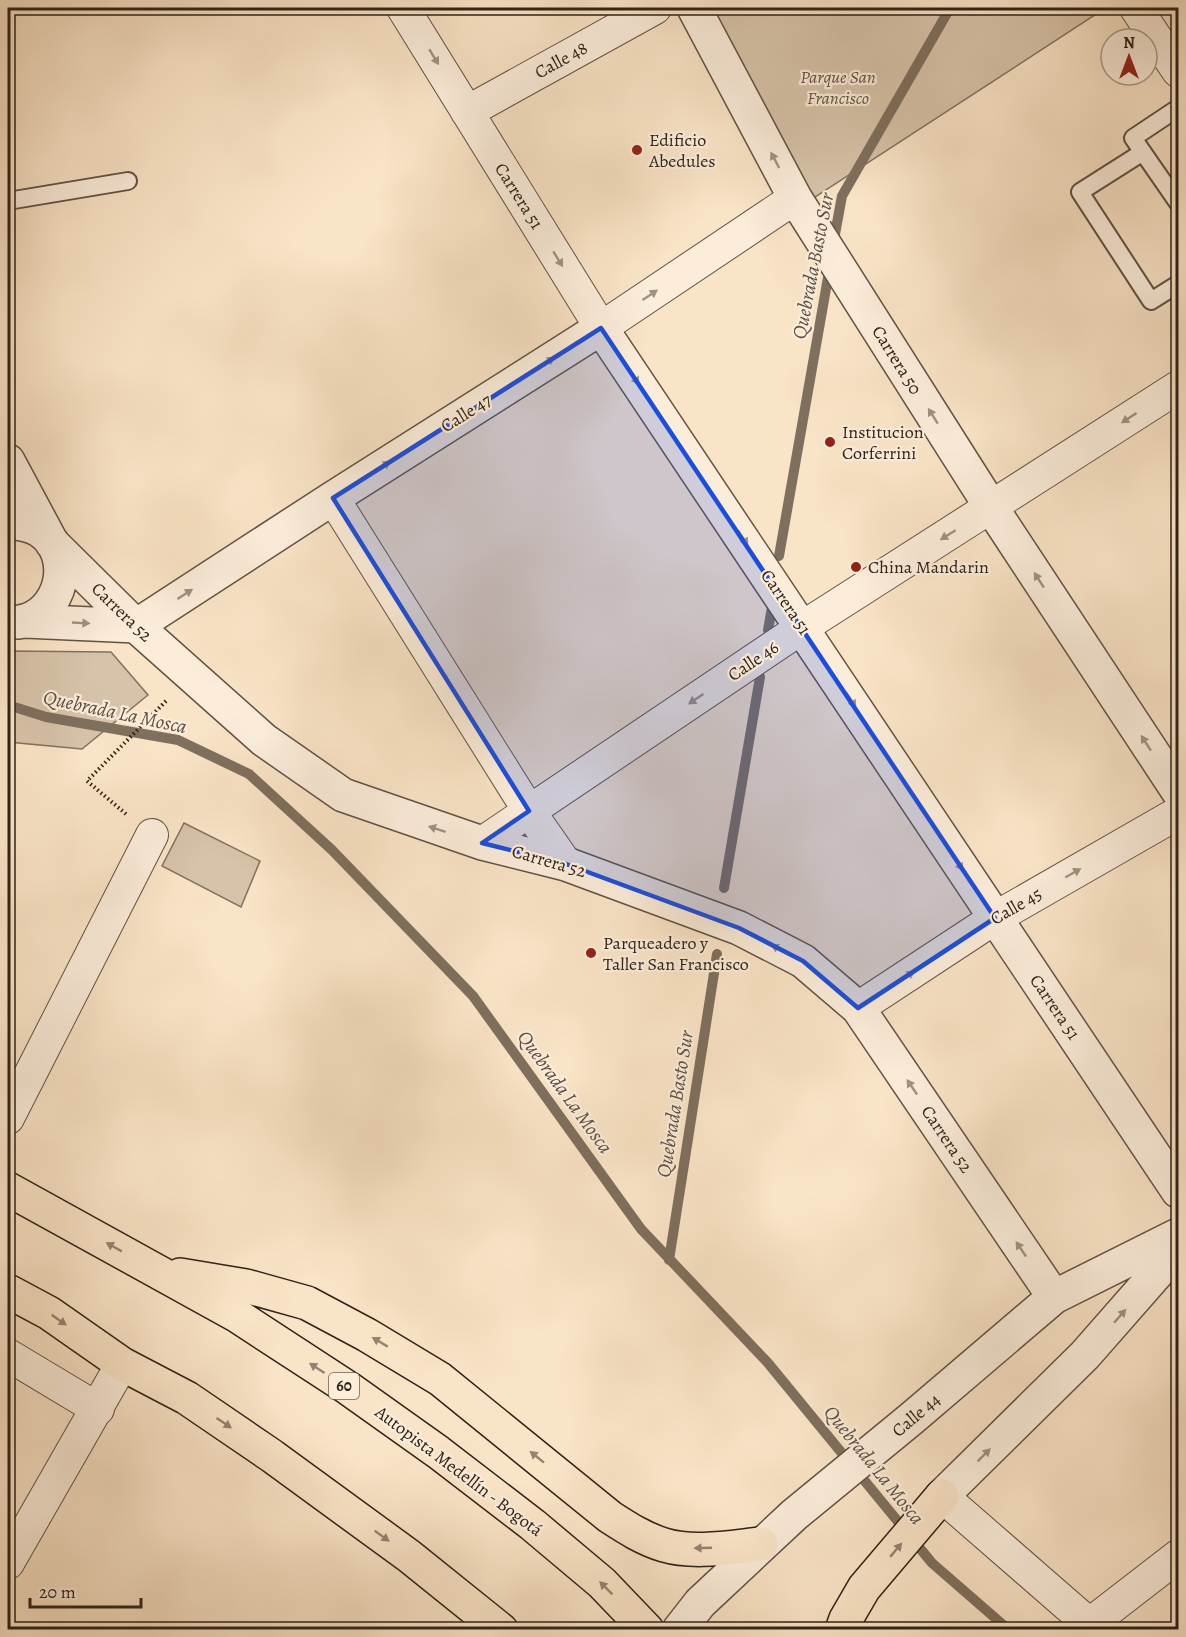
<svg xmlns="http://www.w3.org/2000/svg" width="1186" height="1637" viewBox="0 0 1186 1637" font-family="Alegreya,serif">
<rect width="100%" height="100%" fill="#fae4c7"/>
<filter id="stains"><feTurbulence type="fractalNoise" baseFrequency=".00333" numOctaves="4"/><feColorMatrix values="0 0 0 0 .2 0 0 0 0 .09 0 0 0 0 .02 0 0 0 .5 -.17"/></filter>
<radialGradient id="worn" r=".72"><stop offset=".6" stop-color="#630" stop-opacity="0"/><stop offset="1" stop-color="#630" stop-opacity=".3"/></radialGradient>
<!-- green -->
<path fill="#d7c3a9" stroke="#827260" stroke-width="1.5" d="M710,8H1093L1098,13L806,203Z
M8,651L111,652L148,695L82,749L8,742Z
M184,823L260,861L241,907L162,866Z"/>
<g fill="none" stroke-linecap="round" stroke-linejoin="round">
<!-- stream -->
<path stroke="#7f6f5e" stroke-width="10" d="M833,245L842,196L950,8
M779,556L830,266
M768,630L772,607
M8,705L46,717L178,740L249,774L332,850L473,996L641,1229L768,1363L932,1563L1009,1630
M724,888L760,677
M669,1260L717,954"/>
<!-- service casing -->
<g stroke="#615244" stroke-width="20">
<path id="service" d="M1178,108L1133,138L1178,203
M1143,152L1080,192L1151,301L1178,284
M8,201L128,181"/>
</g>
<!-- minor casing -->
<g stroke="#615244" stroke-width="34">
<path id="minor" d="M403,8L601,328L795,198
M1136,8L1178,71
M467,112L655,8
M333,498L529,811L566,864
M482,843L803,627L1178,387
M858,1008L995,918L1178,813
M8,1118L152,835
M8,1355L98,1409
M942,1496L1096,1630
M8,1563L122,1364
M1090,1624L1178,1556"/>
</g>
<!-- tertiary casing -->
<g stroke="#615244" stroke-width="36">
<path id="tertiary" d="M694,8L795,198L991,507L1178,791
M8,461L52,543L136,626L264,740L343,795L482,843L566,864L739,928L803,961L858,1008L1054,1297
M8,522C18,523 29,524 39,530C77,554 62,616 19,622
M25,621L136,626L333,498L601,328L1178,1191
M942,1496L1085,1355L1178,1249
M679,1630L700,1603L794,1515L911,1419L1054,1297L1178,1235"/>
</g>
<!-- trunk casing -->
<g stroke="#2e2218" stroke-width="36">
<path id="trunk" d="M8,1189L236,1315L348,1388L438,1452L533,1525L602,1583L647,1630
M180,1275L246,1286L307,1303L367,1335L440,1379L610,1517C627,1528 644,1539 664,1545C694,1554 731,1547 761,1544
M8,1291L49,1313L122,1364L187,1398L272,1456L409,1556L501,1630
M842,1630L846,1619L864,1588L942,1496"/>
</g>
<!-- path -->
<path stroke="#2e2218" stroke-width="4" stroke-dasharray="1.5 3" stroke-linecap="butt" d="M126,814L87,781L166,701"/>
<!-- service -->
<use href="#service" stroke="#fceddb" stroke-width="16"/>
<!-- minor -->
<use href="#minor" stroke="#fceddb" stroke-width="32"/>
<!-- tertiary -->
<use href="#tertiary" stroke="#fceddb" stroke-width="33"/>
<!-- trunk -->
<use href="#trunk" stroke="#fae4c7" stroke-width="33"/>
</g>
<!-- one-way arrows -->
<defs><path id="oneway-solid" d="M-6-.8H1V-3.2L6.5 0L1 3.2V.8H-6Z" transform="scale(1.5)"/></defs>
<g fill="#9f9283">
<use href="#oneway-solid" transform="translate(434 57) rotate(59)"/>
<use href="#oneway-solid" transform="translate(775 160) rotate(-118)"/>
<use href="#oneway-solid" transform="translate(558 259) rotate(58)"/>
<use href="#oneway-solid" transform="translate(650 295) rotate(-34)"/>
<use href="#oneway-solid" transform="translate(547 362) rotate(-32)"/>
<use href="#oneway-solid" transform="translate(634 377) rotate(56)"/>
<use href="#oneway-solid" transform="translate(933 416) rotate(-122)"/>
<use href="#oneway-solid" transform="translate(1129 418) rotate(147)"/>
<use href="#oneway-solid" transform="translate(383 466) rotate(-32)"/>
<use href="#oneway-solid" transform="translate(948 535) rotate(148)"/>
<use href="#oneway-solid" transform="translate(743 538) rotate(56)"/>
<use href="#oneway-solid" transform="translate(1039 580) rotate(-123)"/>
<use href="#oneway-solid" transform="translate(185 594) rotate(-33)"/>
<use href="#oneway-solid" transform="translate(81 623) rotate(3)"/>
<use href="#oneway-solid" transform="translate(696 699) rotate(146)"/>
<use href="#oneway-solid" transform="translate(851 700) rotate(57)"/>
<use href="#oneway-solid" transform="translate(1146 743) rotate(-123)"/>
<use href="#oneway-solid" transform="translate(437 829) rotate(-162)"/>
<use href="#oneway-solid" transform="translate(958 863) rotate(57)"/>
<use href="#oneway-solid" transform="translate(1073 873) rotate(-30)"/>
<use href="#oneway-solid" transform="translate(779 949) rotate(-153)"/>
<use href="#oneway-solid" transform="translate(907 976) rotate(-33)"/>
<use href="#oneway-solid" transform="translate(912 1087) rotate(-124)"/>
<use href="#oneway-solid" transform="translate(1021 1249) rotate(-124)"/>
<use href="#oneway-solid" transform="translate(1120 1316) rotate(-49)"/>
<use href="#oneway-solid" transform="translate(984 1455) rotate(-45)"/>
</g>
<g fill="#948370">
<use href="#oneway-solid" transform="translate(114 1247) rotate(-151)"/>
<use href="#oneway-solid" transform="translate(59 1320) rotate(35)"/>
<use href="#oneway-solid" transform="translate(380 1342) rotate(-149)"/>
<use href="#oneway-solid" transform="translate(317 1368) rotate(-147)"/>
<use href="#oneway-solid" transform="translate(224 1423) rotate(34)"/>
<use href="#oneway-solid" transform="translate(537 1457) rotate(-141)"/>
<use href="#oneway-solid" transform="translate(382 1536) rotate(36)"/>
<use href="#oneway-solid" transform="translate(703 1548) rotate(178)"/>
<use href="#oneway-solid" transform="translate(896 1550) rotate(-50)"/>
<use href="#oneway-solid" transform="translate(606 1588) rotate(-135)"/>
</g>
<!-- marked area -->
<path fill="#1d4ed8" fill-opacity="0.2" stroke="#1d4ed8" stroke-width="4.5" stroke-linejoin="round" d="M601,328L995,918L858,1008L803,961L739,928L566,864L482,843L529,811L333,498Z"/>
<!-- markers -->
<g fill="#8f2418" stroke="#fceddb" stroke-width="2">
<circle cx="637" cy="150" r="6"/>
<circle cx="830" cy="442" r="6"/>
<circle cx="856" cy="567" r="6"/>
<circle cx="591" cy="953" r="6"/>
</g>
<g text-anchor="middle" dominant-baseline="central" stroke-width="4.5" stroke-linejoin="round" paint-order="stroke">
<!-- shield labels -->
<rect fill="#fceddb" stroke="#6c5f52" stroke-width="1.5" x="329" y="1373" width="30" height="26" rx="4.5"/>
<g font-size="16" font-weight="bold" fill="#2e2218">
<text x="344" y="1386">60</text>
</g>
<!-- street labels -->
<g font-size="18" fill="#2e2218" stroke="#fceddb">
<text transform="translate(561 60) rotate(-29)">Calle 48</text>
<text transform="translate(519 196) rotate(58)">Carrera 51</text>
<text transform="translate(897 360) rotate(58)">Carrera 50</text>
<text transform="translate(466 413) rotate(-32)">Calle 47</text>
<text transform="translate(786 602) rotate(56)">Carrera 51</text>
<text transform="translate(122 612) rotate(44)">Carrera 52</text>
<text transform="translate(753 661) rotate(-34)">Calle 46</text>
<text transform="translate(549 861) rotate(16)">Carrera 52</text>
<text transform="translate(1016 906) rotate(-30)">Calle 45</text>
<text transform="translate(1055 1007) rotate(56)">Carrera 51</text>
<text transform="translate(947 1139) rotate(56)">Carrera 52</text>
<text transform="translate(916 1415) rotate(-40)">Calle 44</text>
<text transform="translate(459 1471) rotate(37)">Autopista Medellín - Bogotá</text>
</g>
<!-- park labels -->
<g font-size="18" font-style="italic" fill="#615244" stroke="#fceddb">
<text x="838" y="77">Parque San<tspan x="838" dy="21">Francisco</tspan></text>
</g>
<!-- poi labels -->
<g font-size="18" fill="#2e2218" stroke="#fceddb" text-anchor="start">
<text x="649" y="140">Edificio<tspan x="649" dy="21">Abedules</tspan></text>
<text x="842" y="432">Institucion<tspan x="842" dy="21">Corferrini</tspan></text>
<text x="868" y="567">China Mandarin</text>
<text x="603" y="943">Parqueadero y<tspan x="603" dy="21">Taller San Francisco</tspan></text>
</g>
<!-- water labels -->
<g font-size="20" font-style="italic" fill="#5d4f41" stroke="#fceddb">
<text transform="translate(813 266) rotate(-79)">Quebrada Basto Sur</text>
<text transform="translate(115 712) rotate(12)">Quebrada La Mosca</text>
<text transform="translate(565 1092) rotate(54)">Quebrada La Mosca</text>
<text transform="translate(675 1104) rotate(-81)">Quebrada Basto Sur</text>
<text transform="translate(874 1465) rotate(51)">Quebrada La Mosca</text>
</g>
</g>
<!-- margin -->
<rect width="1186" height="1637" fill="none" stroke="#fae4c7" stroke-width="30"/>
<rect x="9" y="9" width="1168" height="1619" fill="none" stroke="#2e2218" stroke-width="3"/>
<rect x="15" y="15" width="1156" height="1607" fill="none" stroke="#2e2218" stroke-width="1.5"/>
<!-- north arrow -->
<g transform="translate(1129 57)"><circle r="28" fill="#fceddb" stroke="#aa9c8d" stroke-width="1.5"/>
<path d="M0-4.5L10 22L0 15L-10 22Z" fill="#8f2418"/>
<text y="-9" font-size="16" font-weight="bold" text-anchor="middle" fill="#2e2218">N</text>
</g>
<!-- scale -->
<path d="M30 1598v9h111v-9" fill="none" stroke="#2e2218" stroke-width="3"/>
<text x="39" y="1598" font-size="18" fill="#2e2218" stroke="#fceddb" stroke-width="4.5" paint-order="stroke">20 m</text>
<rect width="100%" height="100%" filter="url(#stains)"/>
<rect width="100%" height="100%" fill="url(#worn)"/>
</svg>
